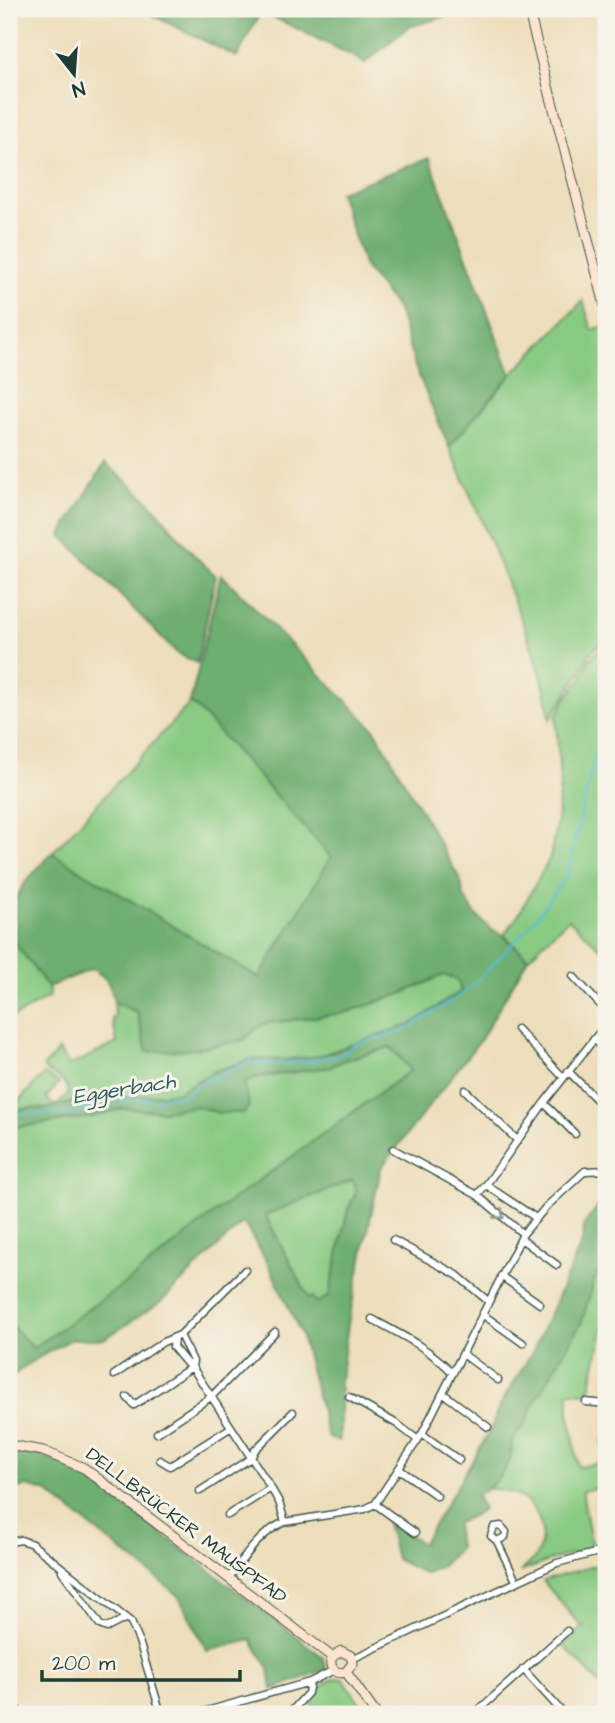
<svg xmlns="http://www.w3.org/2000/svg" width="615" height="1723" viewBox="0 0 615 1723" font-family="'Architects Daughter',sans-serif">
<rect width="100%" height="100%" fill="#f7f3e8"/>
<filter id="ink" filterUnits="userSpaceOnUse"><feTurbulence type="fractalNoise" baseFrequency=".0143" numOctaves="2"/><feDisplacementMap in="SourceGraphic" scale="14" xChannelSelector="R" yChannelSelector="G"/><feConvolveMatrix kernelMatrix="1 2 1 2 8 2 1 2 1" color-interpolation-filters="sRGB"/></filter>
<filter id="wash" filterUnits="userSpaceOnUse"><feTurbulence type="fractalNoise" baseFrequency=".00686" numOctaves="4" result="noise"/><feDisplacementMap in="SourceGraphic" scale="28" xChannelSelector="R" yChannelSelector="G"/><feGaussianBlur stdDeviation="1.57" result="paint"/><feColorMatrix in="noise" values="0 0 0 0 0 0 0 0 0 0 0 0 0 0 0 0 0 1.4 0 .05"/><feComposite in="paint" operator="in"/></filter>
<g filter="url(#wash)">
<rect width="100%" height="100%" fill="#eddebb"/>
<!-- green -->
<path fill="#89ca82" stroke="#54845b" stroke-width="2" d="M583,301L592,330L605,326L606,329V638L590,653L580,673L550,719C546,680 530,642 516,606C495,552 473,499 449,447L511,375Z
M606,642V953L568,919L528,958L504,935L517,917L550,858L557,821L560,785L556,717L565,700L582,677L590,659Z
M190,703L199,710L332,856L259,978L52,853Z
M9,935L48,987L50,996L9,1020Z
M443,975L457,979L461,991L410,1025L319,1056L285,1060L252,1059L213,1072L176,1093L74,1102L44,1109L31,1108L9,1111V1106L15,1105L44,1074L59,1083L46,1098L54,1105L59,1104L68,1093C68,1080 53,1076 44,1069V1066L59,1050L69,1066L117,1043L112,1018L115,1016L114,1002L137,1012L147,1052L243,1040L263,1024L344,1013L401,994Z
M390,1047L411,1070L217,1211L135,1276L32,1349L9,1323V1128L92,1117L124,1108L163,1111L196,1106L219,1113L249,1106L244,1083L254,1078L329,1067L344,1060Z
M352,1180L357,1191L348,1209L329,1297L317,1303L309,1299L265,1215Z
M606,1256V1316L589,1393L569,1392V1411L578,1467L606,1462L603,1440H606V1486L582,1491L592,1548L557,1558L520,1572C525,1567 533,1562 536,1556C555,1521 525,1487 489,1489L505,1468L511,1441L525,1424L533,1405L581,1323L594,1281Z
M606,1562V1691L563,1645L584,1626L579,1624L543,1581Z
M336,1678L343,1679L368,1714H322L309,1700L328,1681Z"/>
<!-- forest -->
<path fill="#6eae70" stroke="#467652" stroke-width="2" fill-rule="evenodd" d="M140,9H473L408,27L364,64L359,59L261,11L237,57Z
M429,158L511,375L449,447L416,369L398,310L364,266L339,192Z
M105,463L147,499L194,555L216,576L197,663L178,654L61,535Z
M221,574L375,730L461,881L463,895L476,915L492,930L500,933L528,958L481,1039L381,1168L348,1324L340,1382V1441L328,1438L301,1334L269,1265L243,1222L161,1302L104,1339H72L29,1363L9,1379V1323L33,1348L135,1276L217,1211L411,1070L391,1047L344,1060L329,1067L254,1078L244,1083L249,1106L244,1113H219L196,1106L163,1111L124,1108L92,1117L9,1128V1111L31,1108L44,1109L74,1102L176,1093L213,1072L252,1059L285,1060L319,1056L410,1025L461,991L457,979L443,975L401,994L344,1013L263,1024L243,1040L195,1049L147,1052L137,1012L114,1002C111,985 108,978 92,969L48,987L9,935V923L14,917L9,909L27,880L52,853L259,978L331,857L199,710L190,703ZM352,1180L357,1191L348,1209L329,1296L317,1303L313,1297L309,1298L265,1215Z
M606,1184L605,1260L594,1281L581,1323L533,1405L525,1424L511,1441C516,1462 494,1486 477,1495L483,1510L456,1524L459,1548L442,1566L425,1574L396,1559L386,1518L422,1544L490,1431L499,1407L533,1351L583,1240L584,1225L604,1198V1185Z
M9,1450L52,1458L94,1482L323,1657L326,1669L272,1690L269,1668L251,1640L207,1651L179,1596L46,1491L26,1486L9,1492Z"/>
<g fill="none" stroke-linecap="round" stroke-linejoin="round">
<!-- stream -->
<path stroke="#57bbd6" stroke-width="2" d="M9,1112L38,1115L53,1112L62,1114L87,1109L100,1103L140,1098L157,1100L170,1095L182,1097L202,1081L212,1079L250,1061L263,1064H287L300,1060L309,1062L319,1058H330L344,1053L353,1045L405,1030L462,994L476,982L528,928L567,876L606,707"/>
</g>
</g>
<g filter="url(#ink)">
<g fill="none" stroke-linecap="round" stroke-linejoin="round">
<!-- street casing -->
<g stroke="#3e5548" stroke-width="9">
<path id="street" d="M573,976L606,1011
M517,1029L563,1077
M594,1039L606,1051
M568,1071L600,1103
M465,1090L517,1140
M544,1103L575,1134
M393,1149L477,1195L523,1234
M486,1185L536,1218
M477,1195L486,1185L544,1103L606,1024
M521,1239L557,1265
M393,1240L457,1275L488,1301
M501,1276L540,1304
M482,1314L523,1343
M372,1319C402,1335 430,1349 453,1373
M180,1335L193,1361L192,1367
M174,1338L173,1347L188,1365L192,1367L271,1488L279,1502L285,1522
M463,1354L498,1380
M114,1375L163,1342L180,1335L245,1270
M444,1394L488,1427
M127,1397L134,1405L192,1367
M349,1397L397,1424L418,1440
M586,1402L606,1404
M157,1433L211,1397L275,1332
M422,1434L459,1460
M160,1460L170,1466L230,1428
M399,1469L437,1496
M200,1491L251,1458L255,1450L293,1412
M375,1504L415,1533
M228,1515L271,1488
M497,1541L505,1537L506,1532L501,1526L494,1527L491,1536L497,1541L516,1581
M9,1542L21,1540L32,1544L131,1622L139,1641L161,1714
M62,1571L100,1625L107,1628L126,1618
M228,1579C244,1558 260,1532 285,1522L365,1509L375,1504L422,1434L523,1234L546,1207L585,1171L606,1170
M352,1659L557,1563L606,1550
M523,1669L564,1714
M9,1692L19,1714
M196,1714L310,1682L334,1670
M289,1714L308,1693L310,1682
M474,1714L567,1631"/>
</g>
<!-- secondary casing -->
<g stroke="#3e5548" stroke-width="11">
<path id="secondary" d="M528,9L606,309
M9,1445L43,1451L84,1468L332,1657
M332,1657L341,1651L351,1656L353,1663L346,1672
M332,1657C328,1667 335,1675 346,1672
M346,1672L376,1714"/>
</g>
<!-- street -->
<use href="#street" stroke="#fff" stroke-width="6"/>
<!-- secondary -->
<use href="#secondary" stroke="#fde4d0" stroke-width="9"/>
</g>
<!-- one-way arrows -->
<defs><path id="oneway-chevron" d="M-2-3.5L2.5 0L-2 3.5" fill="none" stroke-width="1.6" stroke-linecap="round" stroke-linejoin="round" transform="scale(1.75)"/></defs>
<use stroke="#8f9e9a" href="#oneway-chevron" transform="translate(500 1215) rotate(40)"/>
</g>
<g text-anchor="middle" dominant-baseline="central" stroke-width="6" stroke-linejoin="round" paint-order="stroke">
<!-- street labels -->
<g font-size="19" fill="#1f3d34" stroke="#f7f3e8">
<text transform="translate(186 1526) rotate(37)">DELLBRÜCKER MAUSPFAD</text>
</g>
<!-- water labels -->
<g font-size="21" font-style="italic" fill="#2d5c5c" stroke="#f7f3e8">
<text transform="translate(124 1089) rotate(-9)">Eggerbach</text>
</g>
</g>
<!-- margin -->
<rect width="615" height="1723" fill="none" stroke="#f7f3e8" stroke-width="35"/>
<!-- north arrow -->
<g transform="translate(74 74) rotate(163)" stroke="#f7f3e8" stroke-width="5" paint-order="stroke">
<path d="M0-5L12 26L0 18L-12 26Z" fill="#1f3d34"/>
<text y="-10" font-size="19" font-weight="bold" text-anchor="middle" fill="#1f3d34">N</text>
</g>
<!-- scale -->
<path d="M42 1670v10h198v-10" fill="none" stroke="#1f3d34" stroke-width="3.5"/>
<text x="52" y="1670" font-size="21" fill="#1f3d34" stroke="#f7f3e8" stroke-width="5" paint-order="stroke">200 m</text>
</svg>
